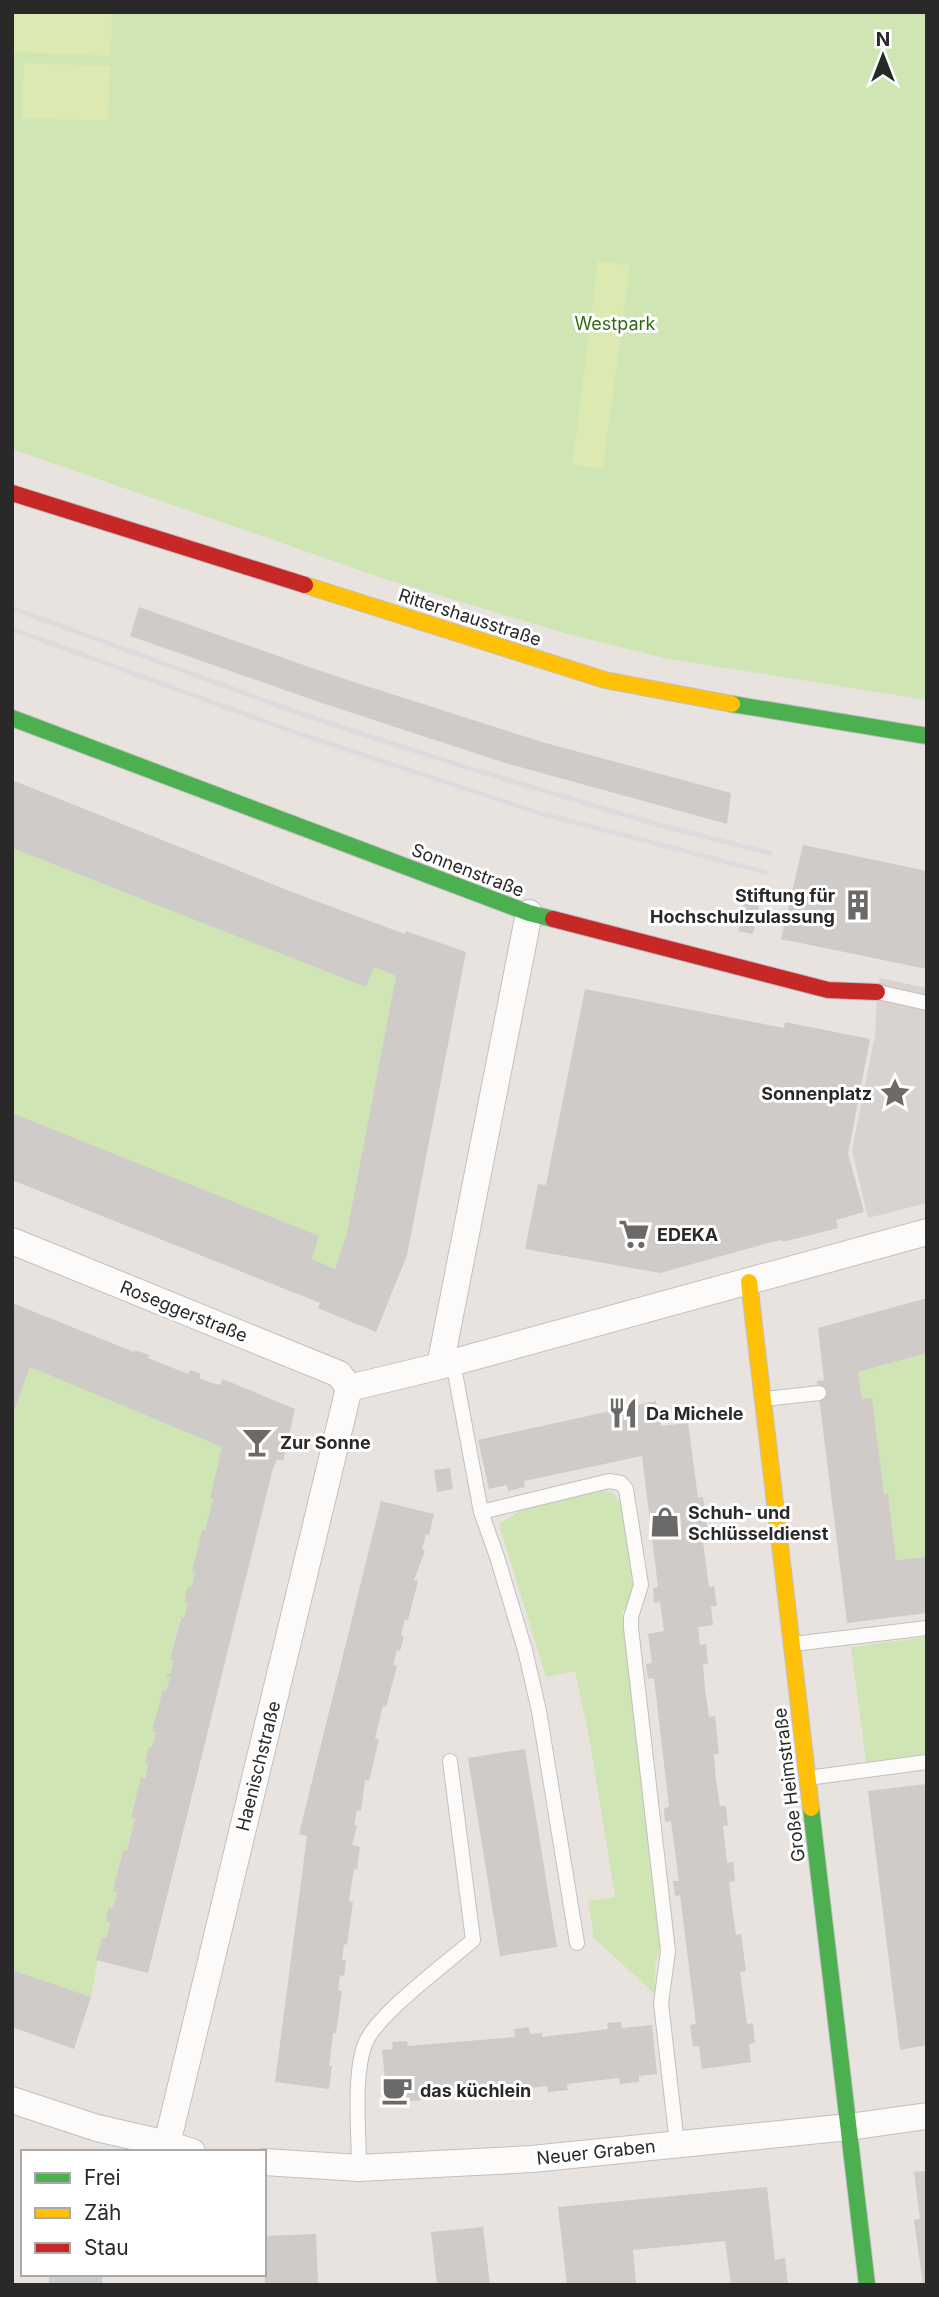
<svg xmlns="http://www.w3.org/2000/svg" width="939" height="2297" viewBox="0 0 939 2297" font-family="Inter,sans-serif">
<rect width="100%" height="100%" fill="#e8e3de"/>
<!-- green -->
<path fill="#cfe5b4" d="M12,12H927V700L669,659L564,633L382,578L12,449Z
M12,848L366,986L374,967L396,976L346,1237L335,1269L312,1259L319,1236L12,1113Z
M927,1353V1557L896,1560L888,1494H884L872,1399H862L858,1372Z
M30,1367L222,1447L210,1498L213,1499L205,1531L202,1530L192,1571L195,1572L192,1587H188L185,1601L188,1603L184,1618L180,1617L170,1658L174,1660L170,1674H167L170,1677L166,1691H163L153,1731L156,1732L152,1747H149L145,1762L148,1764L131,1818L135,1819L131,1834L127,1835L131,1836L127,1851L123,1850L113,1891L117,1892L113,1908L109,1907L106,1921L110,1923L106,1938L102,1937L91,1997L12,1970V1419Z
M597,1490L613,1493L624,1507L634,1592L631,1600L622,1612L660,1932L661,1943L655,1967V1994L594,1938L588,1901L615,1897L590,1742L575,1671L546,1677L499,1524L529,1505Z
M927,1637V1754L866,1762L851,1647Z"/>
<!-- pitch -->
<path fill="#dce9b1" d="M12,12H112L111,56L12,52Z
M24,63L110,66L108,121L22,118Z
M598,261L630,265L603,469L572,465Z"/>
<!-- plaza -->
<path fill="#d8d3ce" d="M880,978L927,988V1203L868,1218L852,1150L875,1035L877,992Z"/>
<!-- building -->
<path fill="#cecbc8" d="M139,607L332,675L542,742L731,793L727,824L502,762L325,704L130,636Z
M12,780L292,892L405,934L406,931L466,952L407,1255L376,1332L318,1308L320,1303L12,1180V1113L319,1236L312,1259L335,1269L346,1237L396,976L374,967L366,987L12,848Z
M803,845L927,871V969L781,939Z
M744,903L759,906L753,934L738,931Z
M585,989L784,1028L785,1022L870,1039L848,1154L864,1212L836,1220L838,1228L782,1242V1240L772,1242L660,1273L525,1249L538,1184L546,1185Z
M927,1298V1353L858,1372L862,1399L872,1398L884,1494H888L896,1560L927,1557V1613L847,1623L817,1381L824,1380L818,1328Z
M12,1303L134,1352L135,1350L149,1355L148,1358L188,1374L190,1370L201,1374L199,1378L206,1381L220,1385L223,1379L295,1409L283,1461L277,1459L272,1472L148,1973L96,1960L102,1937L106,1938L110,1923L106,1922L107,1914L109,1907L113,1908L117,1892L113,1891L123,1850L127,1851L135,1819L131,1818L141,1777L145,1778L148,1764L145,1762L149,1747H152L156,1732L152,1731L163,1690L166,1691L170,1677L166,1676L167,1673L170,1674L174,1660L170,1659L181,1617L184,1618L188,1603L185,1602L186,1594L188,1587H192L195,1572L192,1571L202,1530L205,1531L213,1499L210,1498L222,1447L30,1367L12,1417Z
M656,1401L661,1426L688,1423L698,1498L703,1497L708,1534L702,1535L709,1587L714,1586L717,1606H711L713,1625L698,1627L700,1645L706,1644L708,1664H703L705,1689L709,1717L715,1716L719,1754H714L716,1780L720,1806H726L728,1825L723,1826L727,1863L733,1862L735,1881L729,1882L732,1907L736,1935L741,1934L746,1971L740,1972L747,2024L753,2023L755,2043L749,2044L751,2062L702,2069L699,2046L693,2047L690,2025L696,2024L680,1895L675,1896L673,1881H679L671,1821L665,1822L664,1808L669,1807L654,1678L648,1679L646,1664L652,1663L648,1634L664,1631L660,1602L654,1603L653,1588L658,1587L642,1456L524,1481L525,1487L508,1491L507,1485L489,1489L478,1440Z
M450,1468L453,1489L437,1492L434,1470Z
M381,1501L434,1514L429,1535L426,1534L422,1549L425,1551L414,1580L418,1581L408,1620L405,1619L401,1635L404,1636L400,1651L397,1650L393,1665L397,1666L386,1707L383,1706L375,1738L379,1739L369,1781L365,1780L361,1811L357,1810L354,1825L357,1826L352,1845L360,1847L357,1869H354L349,1901L353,1902L347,1945L344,1944L342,1960H346L344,1976L340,1975L338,1990L342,1991L336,2033H333L329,2066H332L329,2089L275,2082L307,1836L299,1834Z
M525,1749L557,1947L500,1956L468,1758Z
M927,1784V2045L900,2050L868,1791Z
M12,1970L91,1997L74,2049L12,2027Z
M621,2022L622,2028L652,2025L657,2074L639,2076V2082L620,2084L619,2078L567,2084L568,2090L548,2092L547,2086L394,2103L387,2098L382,2050L393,2049L392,2042L407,2041L408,2046L515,2037L514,2029L529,2027L530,2034L542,2033V2037L608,2029L607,2023Z
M927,2171V2285H923L914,2220L920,2219L914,2172Z
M767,2187L775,2260L785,2258L788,2285H731L725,2241L633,2250L636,2285H567L558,2207Z
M483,2227L490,2285H437L431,2232Z
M316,2234L318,2285H265L264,2236Z
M49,2274H103L102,2285H49Z"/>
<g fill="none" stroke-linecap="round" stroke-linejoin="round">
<!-- lane casing -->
<g stroke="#c1c0c0" stroke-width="16">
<path id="lane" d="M878,992L927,1003
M453,1362L481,1512L497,1557L525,1650L539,1711L577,1943
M765,1399L819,1393
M481,1512L609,1481L621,1483L626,1489L641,1585L631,1617V1628L668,1951L661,2003L677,2144
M793,1644L927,1628
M808,1778L927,1762
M359,2168C359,2133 353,2075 365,2044C376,2015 447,1963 473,1940L450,1761"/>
</g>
<!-- street casing -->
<g stroke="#c1c0c0" stroke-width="28">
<path id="street" d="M12,1241L339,1374L349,1388
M440,1366L927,1232
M349,1388L440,1366L529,913
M12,2100L97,2128L167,2144L192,2152
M167,2144L349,1388
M264,2162L359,2168L532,2159L849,2127L927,2116"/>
</g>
<!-- fast casing -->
<g stroke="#c1c0c0" stroke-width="18">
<path id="fast" d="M732,704L927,736
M12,718L529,913L553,919
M811,1808L867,2285"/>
</g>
<!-- slow casing -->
<g stroke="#c1c0c0" stroke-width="18">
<path id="slow" d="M305,585L605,680L732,704
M749,1282L811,1808"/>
</g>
<!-- jam casing -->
<g stroke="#c1c0c0" stroke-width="18">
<path id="jam" d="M12,493L305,585
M553,919L828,990L877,992"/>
</g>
<!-- lane -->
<use href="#lane" stroke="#fcfbfa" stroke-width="14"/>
<!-- street -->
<use href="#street" stroke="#fcfbfa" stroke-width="26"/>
<!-- fast -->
<use href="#fast" stroke="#4caf50" stroke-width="16"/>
<!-- slow -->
<use href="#slow" stroke="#ffc107" stroke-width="16"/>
<!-- jam -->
<use href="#jam" stroke="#c62828" stroke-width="16"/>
<!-- rail -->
<path stroke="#dcdcde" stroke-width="5" d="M12,608L304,715L465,767L659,825L770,853
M12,629L291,731L539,813L765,872"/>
</g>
<!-- icons -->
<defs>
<g id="building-bare" transform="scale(2.415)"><path d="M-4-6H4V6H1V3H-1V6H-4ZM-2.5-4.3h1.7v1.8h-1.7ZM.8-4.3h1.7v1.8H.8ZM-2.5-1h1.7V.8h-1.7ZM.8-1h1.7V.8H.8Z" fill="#6c6a68" stroke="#fff" stroke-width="2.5" paint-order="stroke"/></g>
<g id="sight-bare" transform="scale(2.415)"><path d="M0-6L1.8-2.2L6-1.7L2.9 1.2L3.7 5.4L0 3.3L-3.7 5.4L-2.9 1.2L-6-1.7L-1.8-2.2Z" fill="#6c6a68" stroke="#fff" stroke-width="2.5" paint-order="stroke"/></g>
<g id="supermarket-bare" transform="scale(2.415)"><path d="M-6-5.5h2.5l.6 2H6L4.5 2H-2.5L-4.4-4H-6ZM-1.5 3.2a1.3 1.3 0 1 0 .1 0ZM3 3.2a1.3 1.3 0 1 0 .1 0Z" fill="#6c6a68" stroke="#fff" stroke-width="2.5" paint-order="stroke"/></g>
<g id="restaurant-bare" transform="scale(2.415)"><path d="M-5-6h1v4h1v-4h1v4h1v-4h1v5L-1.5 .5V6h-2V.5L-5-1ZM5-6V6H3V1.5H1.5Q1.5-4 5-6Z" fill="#6c6a68" stroke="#fff" stroke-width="2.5" paint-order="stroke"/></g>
<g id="bar-bare" transform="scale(2.415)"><path d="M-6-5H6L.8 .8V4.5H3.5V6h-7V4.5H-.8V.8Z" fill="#6c6a68" stroke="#fff" stroke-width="2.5" paint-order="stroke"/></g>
<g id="shop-bare" transform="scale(2.415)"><path d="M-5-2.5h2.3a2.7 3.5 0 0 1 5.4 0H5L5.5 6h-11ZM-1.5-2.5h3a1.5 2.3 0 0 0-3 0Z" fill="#6c6a68" stroke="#fff" stroke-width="2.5" paint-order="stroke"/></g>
<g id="cafe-bare" transform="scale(2.415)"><path d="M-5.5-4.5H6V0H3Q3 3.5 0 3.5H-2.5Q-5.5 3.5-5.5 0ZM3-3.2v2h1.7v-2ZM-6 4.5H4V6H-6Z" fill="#6c6a68" stroke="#fff" stroke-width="2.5" paint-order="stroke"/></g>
</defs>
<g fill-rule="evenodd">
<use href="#building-bare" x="858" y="905"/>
<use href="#sight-bare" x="895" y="1093"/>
<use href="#supermarket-bare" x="634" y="1234"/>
<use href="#restaurant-bare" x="623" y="1413"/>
<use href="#bar-bare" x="257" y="1442"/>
<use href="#shop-bare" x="665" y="1522"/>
<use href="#cafe-bare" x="397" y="2090"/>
</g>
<g text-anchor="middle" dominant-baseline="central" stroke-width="6" stroke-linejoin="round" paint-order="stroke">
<!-- park labels -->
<g font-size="18" fill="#326916" stroke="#fff">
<text x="615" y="323">Westpark</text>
</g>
<!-- street labels -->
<g font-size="18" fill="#292929" stroke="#fff">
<text transform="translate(470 617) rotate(18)">Rittershausstraße</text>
<text transform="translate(468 870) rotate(21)">Sonnenstraße</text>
<text transform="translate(184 1311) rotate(22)">Roseggerstraße</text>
<text transform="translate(258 1766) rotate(-76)">Haenischstraße</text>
<text transform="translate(789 1785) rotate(-97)">Große Heimstraße</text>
<text transform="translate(596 2152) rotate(-6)">Neuer Graben</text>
</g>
<!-- poi labels -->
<g font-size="18" font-weight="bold" fill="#292929" stroke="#fff" text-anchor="start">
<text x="835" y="895" text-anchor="end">Stiftung für<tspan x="835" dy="21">Hochschulzulassung</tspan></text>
<text x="872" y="1093" text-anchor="end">Sonnenplatz</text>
<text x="657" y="1234">EDEKA</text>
<text x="646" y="1413">Da Michele</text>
<text x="280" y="1442">Zur Sonne</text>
<text x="688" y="1512">Schuh- und<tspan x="688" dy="21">Schlüsseldienst</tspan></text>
<text x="420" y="2090">das küchlein</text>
</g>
</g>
<!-- border -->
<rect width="939" height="2297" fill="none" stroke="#292929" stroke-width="28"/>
<!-- legend -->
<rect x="21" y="2150" width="245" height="126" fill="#ffffff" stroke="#a9a9a9" stroke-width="2"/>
<rect x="35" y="2173" width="35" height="10" fill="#4caf50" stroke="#a9a9a9" stroke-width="2"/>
<text x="84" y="2185" font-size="21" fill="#292929">Frei</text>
<rect x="35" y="2208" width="35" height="10" fill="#ffc107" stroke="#a9a9a9" stroke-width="2"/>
<text x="84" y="2220" font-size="21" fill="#292929">Zäh</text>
<rect x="35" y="2243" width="35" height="10" fill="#c62828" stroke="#a9a9a9" stroke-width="2"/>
<text x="84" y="2255" font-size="21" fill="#292929">Stau</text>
<!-- north arrow -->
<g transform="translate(883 56)" stroke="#ffffff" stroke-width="5" paint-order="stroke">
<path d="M0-5L12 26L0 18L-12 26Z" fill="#292929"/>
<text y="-10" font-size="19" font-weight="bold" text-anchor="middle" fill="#292929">N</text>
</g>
</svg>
